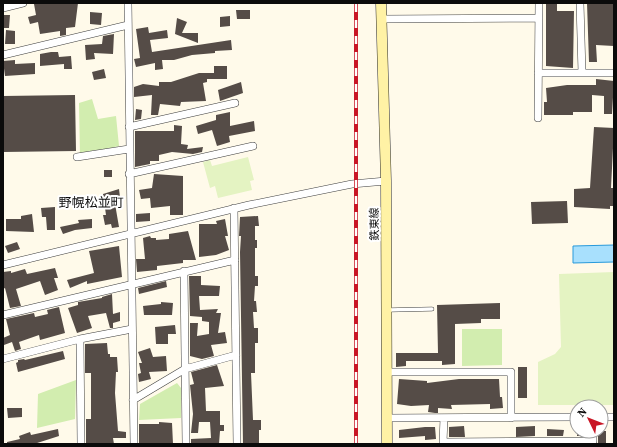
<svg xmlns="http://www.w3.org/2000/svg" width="617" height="447" viewBox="0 0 617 447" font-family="'Source Serif 4','Noto Sans JP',serif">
<rect width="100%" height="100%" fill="#fffaea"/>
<!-- green -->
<path fill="#d2edaf" d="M92,99L98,119L116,116L119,146L95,152L94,150L80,155L79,103Z
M462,329H502V365L462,366Z
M76,380L75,419L37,428L38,394Z
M177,383L181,388V418L139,420L140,404Z"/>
<!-- pitch -->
<path fill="#e4f3c2" d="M248,157L254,180L250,181L252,190L218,198L215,186L210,188L203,162L210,160L212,166Z
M614,272V405H538V362L555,354L561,347L559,274Z"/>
<!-- water -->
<path fill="#a8e0fd" stroke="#289adb" d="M614,245V262L573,263V246Z"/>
<!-- building -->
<path fill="#554c47" d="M39,3H78L75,27L66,28V35L60,36V31L40,34L38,22L30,24L28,17L36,15L34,4Z
M546,3H557V11H574L573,68L546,66Z
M587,3H614V46L596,45L597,62H589Z
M236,10H250V19H237Z
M90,12L102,13L101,25L90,24Z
M3,15H10L9,28H3Z
M230,16V26L220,27V17Z
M177,18L187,22L182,33H198V43L175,34Z
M148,27L149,33L167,30L168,38L150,40L152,52L231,40L232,50L215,51V53L192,55L174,60H162L163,69L155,70V63L136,67L134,59L140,58L136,29Z
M6,30L15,31V44H5Z
M114,34L113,54L94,53L95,59L86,60L85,45L102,44L103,36Z
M51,52H58L59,57L71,56L72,69H64V64L40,66V54Z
M15,60V64L35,63V74L5,76L3,61Z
M214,66H227V79H207V82L203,83L206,101L181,102L180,106L160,104L158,115H151L152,95L134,97V87L143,84L159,86V82H171L199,73H214Z
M104,69L106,78L94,80L92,72Z
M596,79L614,81L612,114H604V96L592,95V112H573V115H544V102H547L546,88L567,85H596Z
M241,82L243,93L220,101L218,90Z
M75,95L76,151L3,152V96Z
M136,109L142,110L141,119L135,120Z
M230,112V126L254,121L255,131L229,136L230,142L217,146L212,130L198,134L196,126L216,120V115Z
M174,125L182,126L181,144L188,145L187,149L203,147L202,152L193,154L172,152L159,155V161H150V164L135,167V131H174Z
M594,127L614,128L611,188H614V206H610V209L574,207V189L590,188Z
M104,170H112V177H104Z
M154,174L183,176V215H170V206L151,208L150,198L141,199L139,190L152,188Z
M119,189L120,197L114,198L119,227L112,228L111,224L105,225L103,215H106L103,194Z
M567,201L568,223L532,224L531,202Z
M55,207V230H47L46,217H42L41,208Z
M150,213V221L136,222V214Z
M32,214L34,232L6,231V219H21V216Z
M258,216L259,226H255V240H257V248H255V276H258V286H255L254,301H256L257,312H253L254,328H258V343H255V373H251L253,420H261V430H259V444H243L240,252L241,236H239L240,217Z
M92,219V228L75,230L63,234L60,227L79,223L78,220Z
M225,219L228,236H225L229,250L216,255L199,257V224H217L216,221Z
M188,231L196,260H183V263L157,266V270L137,272L136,259H145L143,238L150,236L151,238H156V240L169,239V234Z
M17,242L20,249L8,253L5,246Z
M119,246L122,277L87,284V281L70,288L67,280L94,273L89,251Z
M55,268L58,278H54L58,290L45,295L40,281L16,289L21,306L10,308L5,288L3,289V272L11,271V273L25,269L27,274Z
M189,276H201V285L220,286L219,296H199L200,310L218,309L216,313H221L218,333L225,332L227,343L211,345L214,356L202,359L190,356V323H198L197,336L209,334V322L202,321V317L190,316Z
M166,281L167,287L139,294L138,288Z
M112,294L113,314L120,312V321L113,323V328H110L106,313L88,316L92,328L77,333L68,308L78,305V302L102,298V297Z
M161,302L173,303L172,315H144L143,306L161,304Z
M500,303V319H481V323L455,324V364L442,365V361H406V366L396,367V353H438L437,305Z
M59,307L65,333L40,340L39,335L19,342L21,349L15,351L12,342L4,345L3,338L10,335L6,319L34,313L35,317L48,314L47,310Z
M175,325L176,334H168V344H156L155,327Z
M107,343L108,354H110V357H117L118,372H116L115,393L118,431L126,432V438H113L114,444L86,443V419H91V373H85V344Z
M150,348L153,357L166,356L167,371L149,372L151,379L139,382L138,374L141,373L139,363H142L138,352Z
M63,351L65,359L18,372L16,363L18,362V360L24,359L25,360Z
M217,365L224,386L205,388L206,411H220V425H224V431H220L219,444H191V439L211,438L210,422H199L198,433H191L193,414L190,385L194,384L191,372Z
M518,367H527V398H518Z
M399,379L427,381V383L459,379H499L500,397H502L503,408L490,409V404L451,405L452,409L438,408V413H435L428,412L429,405L411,406L397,404Z
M7,408H22V417L8,418Z
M159,422L172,423L173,444H139V424H159Z
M464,426L465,437H449V427Z
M535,426V436L516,437V427Z
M425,427H435L436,439L425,440V436L399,438V430Z
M58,429L59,436L34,444H7V442L20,439L19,436L30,432L31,435Z
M547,429L564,430L563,436H547Z
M577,431H587V436H577Z
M598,431H606V443H598Z"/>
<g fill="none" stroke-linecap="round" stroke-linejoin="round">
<!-- lane casing -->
<g stroke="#3e3e3e" stroke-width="4.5">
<path id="lane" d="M388,310L432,309"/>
</g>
<!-- street casing -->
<g stroke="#3e3e3e" stroke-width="8">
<path id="street" d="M128,3L134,444
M580,3L582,73
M3,8L23,3
M381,19L539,18
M3,55L128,25
M538,73H614
M538,118L539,3
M129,127L235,103
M77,157L129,149
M129,174L253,146
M234,208L237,444
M3,265L249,205L352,184L386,181
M184,271L186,444
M3,315L235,260
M80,339L81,444
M3,359L80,339L132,329
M387,372H511V418
M133,400L185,369L236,355
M601,417H614
M387,418L577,417
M444,418L443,442L593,441V431"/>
</g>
<!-- secondary casing -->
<g stroke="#2d2d2d" stroke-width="11">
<path id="secondary" d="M381,3L386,181L387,444"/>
</g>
<!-- lane -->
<use href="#lane" stroke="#fff" stroke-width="3.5"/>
<!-- street -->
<use href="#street" stroke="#fff" stroke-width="7"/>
<!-- secondary -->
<use href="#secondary" stroke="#fff2a5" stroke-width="10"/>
<!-- rail casing -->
<g stroke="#c91625" stroke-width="4">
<path id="rail" d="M356,444V3"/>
</g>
<!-- rail -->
<use href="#rail" stroke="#fff" stroke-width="2.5" stroke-dasharray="8" stroke-linecap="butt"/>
</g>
<g text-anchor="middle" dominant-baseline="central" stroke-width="4" stroke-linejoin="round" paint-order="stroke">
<!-- street labels -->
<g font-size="11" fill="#0b0b0b" stroke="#fff">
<text transform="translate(374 224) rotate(-90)">鉄東線</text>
</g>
<!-- quarter labels -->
<g font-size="13" fill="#0b0b0b" stroke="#fff">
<text x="91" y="202">野幌松並町</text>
</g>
</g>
<!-- border -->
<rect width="617" height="447" fill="none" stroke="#0b0b0b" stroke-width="8"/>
<!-- north arrow -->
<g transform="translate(589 419) rotate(313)"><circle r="19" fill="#ffffff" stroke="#9d9d9d"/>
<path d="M0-3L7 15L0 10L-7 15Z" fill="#c91625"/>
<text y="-6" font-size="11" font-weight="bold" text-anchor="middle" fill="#0b0b0b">N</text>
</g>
</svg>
